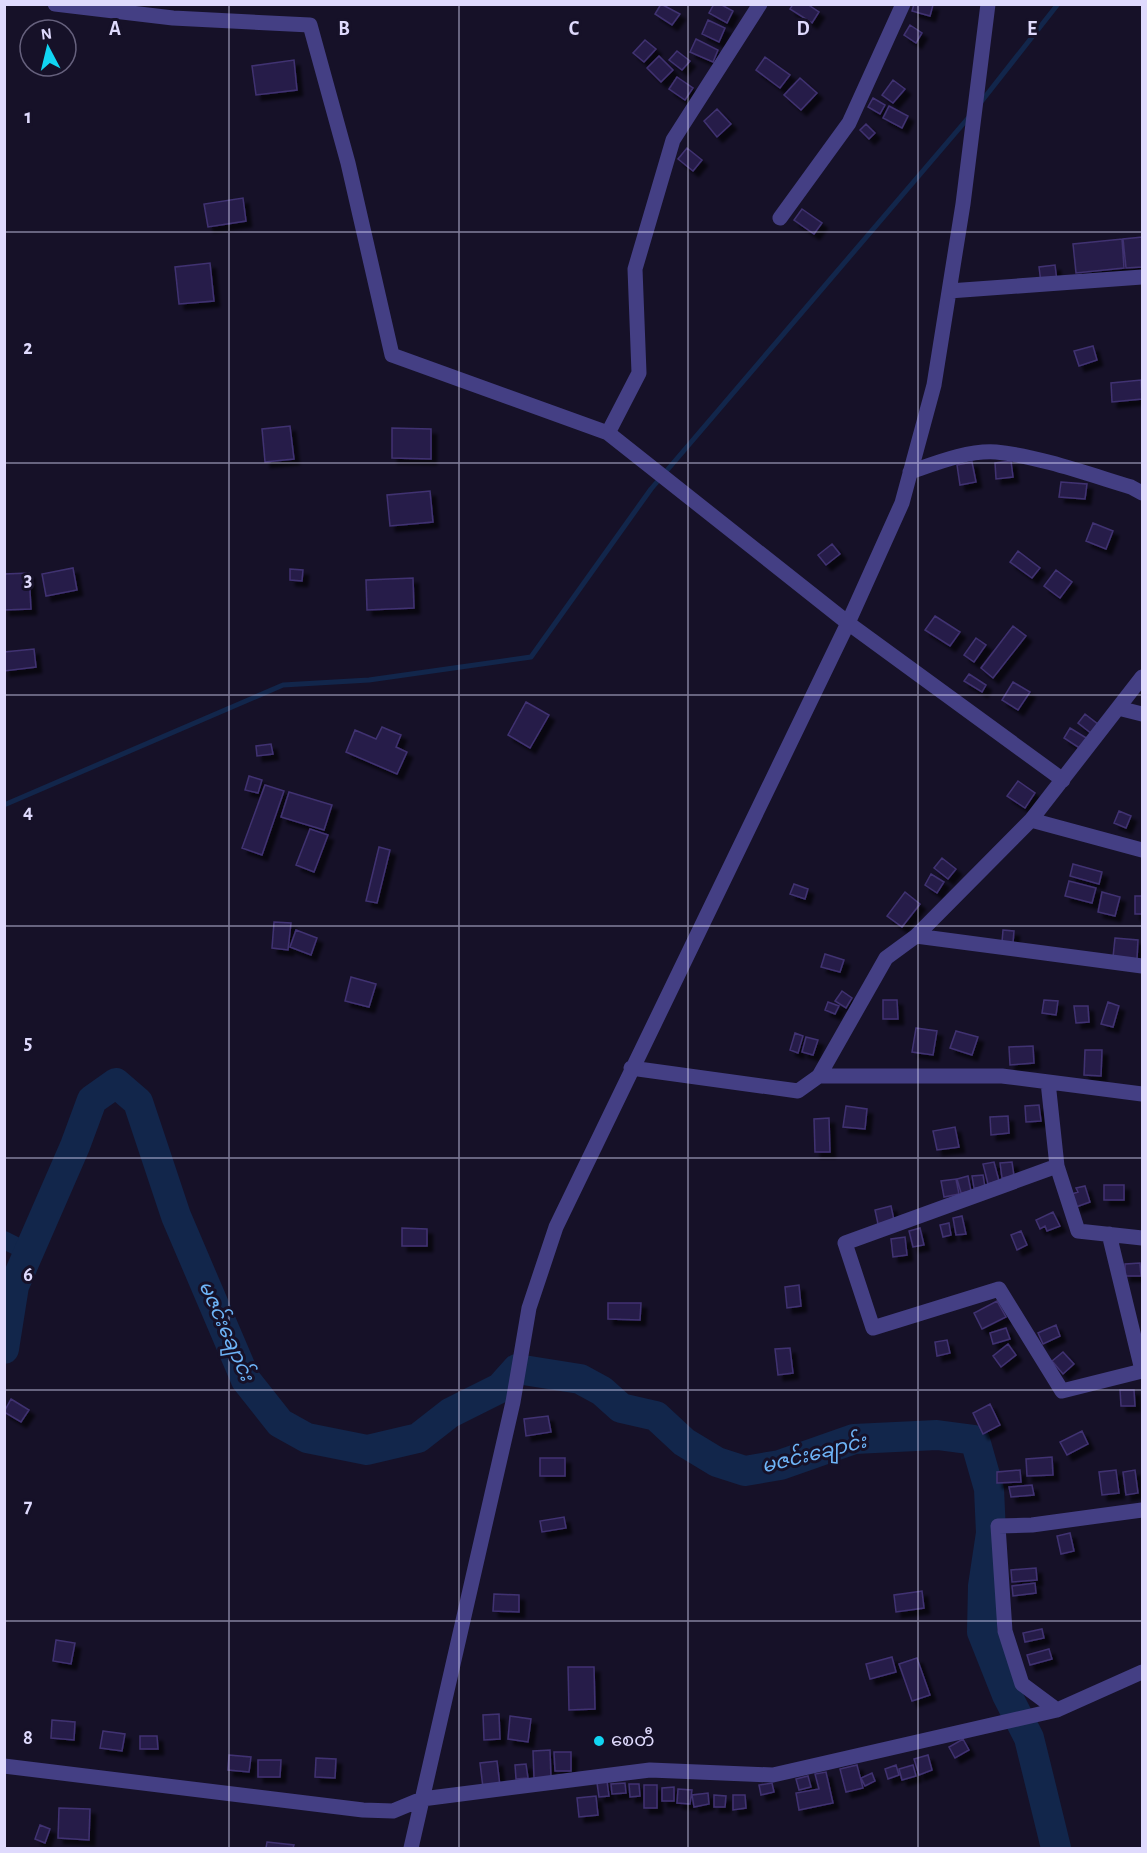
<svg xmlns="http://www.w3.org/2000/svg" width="1147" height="1853" viewBox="0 0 1147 1853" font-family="'Alegreya Sans','Noto Sans Myanmar',sans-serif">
<defs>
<filter id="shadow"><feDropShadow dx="5.5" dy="5.5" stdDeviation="1.5" flood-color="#0009"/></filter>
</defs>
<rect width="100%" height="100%" fill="#161128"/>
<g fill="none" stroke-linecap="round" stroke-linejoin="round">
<!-- stream -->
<path stroke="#12264b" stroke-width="5" d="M981,102L1058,4
M4,805L283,685L369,680L531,657L651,489L969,117"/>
<!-- canal -->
<path stroke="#12264b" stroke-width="18" d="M4,1240L28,1252"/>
<!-- river -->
<path stroke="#12264b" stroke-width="30" d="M4,1349L14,1286L75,1146L92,1100L116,1083L138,1102L176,1216L246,1380L280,1423L307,1438L367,1450L418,1438L450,1413L500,1388L517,1369L580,1379L602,1391L621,1408L656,1416L684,1442L717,1462L745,1471L780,1465L854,1439L937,1435L975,1440L989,1489L991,1533L983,1586L982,1632L1007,1695L1029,1738L1056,1848"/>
</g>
<!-- building -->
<path fill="#281f48" stroke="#403272" stroke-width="1.5" filter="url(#shadow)" d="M661,4L680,14L672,25L655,14Z
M714,4H720L733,11L727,23L709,13Z
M793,4H807L819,12L812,23L790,9Z
M914,4L933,5L930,16L912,11Z
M708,20L725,28L719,42L702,34Z
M910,25L922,33L916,43L904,35Z
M696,39L718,50L713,62L690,52Z
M645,40L656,49L644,62L633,53Z
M677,51L690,61L682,70L669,60Z
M659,56L673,70L661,82L647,68Z
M765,57L790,75L780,88L756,70Z
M294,60L297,90L256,95L252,66Z
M677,77L693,88L685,100L669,89Z
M800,78L817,93L801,110L784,95Z
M893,80L905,89L893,103L882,95Z
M873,98L885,105L880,114L868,107Z
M889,106L908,116L902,128L883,118Z
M717,109L731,124L717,137L704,121Z
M866,124L875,133L869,139L860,130Z
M687,148L702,160L693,171L678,159Z
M243,198L246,221L208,227L204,204Z
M802,209L822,223L814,234L794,220Z
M1142,237V267L1126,268L1123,239Z
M1122,239L1124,268L1076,273L1073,244Z
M210,263L214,301L179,304L175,267Z
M1055,265L1057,281L1041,283L1039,267Z
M1093,346L1097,360L1079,366L1074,351Z
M1141,380L1142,399L1112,402L1111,383Z
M290,426L294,459L265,462L262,429Z
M392,428L431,429V459L392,458Z
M1011,461L1013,477L996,479L995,463Z
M972,462L976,482L960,485L957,465Z
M1061,482L1087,484L1085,499L1059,497Z
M430,491L433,522L390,526L387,495Z
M1093,523L1113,531L1106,549L1086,541Z
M832,544L840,554L826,565L818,555Z
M1018,551L1040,568L1032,578L1010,562Z
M73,568L77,590L46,596L42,574Z
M290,569L303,570L302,581L290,580Z
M1056,570L1072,582L1060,598L1044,586Z
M29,573L31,609L4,610V574Z
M413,578L414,608L367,610L366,580Z
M935,616L960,632L950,646L925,630Z
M1013,626L1026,636L993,678L981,668Z
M976,638L986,645L974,662L964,655Z
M34,649L36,667L4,671V652Z
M969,674L986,685L982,692L964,681Z
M1013,682L1030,692L1018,710L1002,700Z
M526,702L549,715L530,748L508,735Z
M1085,714L1099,725L1092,734L1078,723Z
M382,727L401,735L396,747L407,752L397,774L346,752L355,730L376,739Z
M1070,728L1088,739L1081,749L1064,738Z
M271,744L273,754L257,756L256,746Z
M249,776L262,780L258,793L245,790Z
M1018,781L1035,793L1025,808L1007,796Z
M265,785L284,791L262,855L242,848Z
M289,792L332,805L324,830L281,817Z
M1119,811L1131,816L1126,828L1114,823Z
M310,829L328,835L314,872L296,865Z
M379,847L390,850L377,903L366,901Z
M942,858L956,869L948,879L934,868Z
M1073,864L1102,872L1099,884L1070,876Z
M931,874L944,882L937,893L925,885Z
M1069,881L1096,888L1092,903L1065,896Z
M794,884L808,889L805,899L790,894Z
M905,892L920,904L902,927L887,916Z
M1102,892L1120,897L1115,916L1098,912Z
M1135,896H1142V914H1135Z
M274,922L291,923L288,950L272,948Z
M296,930L317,938L311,955L290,947Z
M1003,930L1014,931L1013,943L1002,942Z
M1115,938L1138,940L1137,959L1113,957Z
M825,954L844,960L840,972L821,967Z
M351,977L376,984L369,1007L345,1001Z
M842,991L852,998L846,1008L835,1001Z
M883,1000H897L898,1019H883Z
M1044,1000L1058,1001L1056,1015L1042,1013Z
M828,1002L839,1006L835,1014L825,1010Z
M1108,1002L1119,1006L1113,1027L1101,1024Z
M1074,1006H1088L1089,1022L1076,1023Z
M916,1028L937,1031L933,1055L912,1052Z
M956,1031L978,1037L972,1055L950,1048Z
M795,1033L803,1036L798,1053L790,1050Z
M806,1037L818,1040L813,1055L802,1052Z
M1033,1046L1034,1063L1010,1065L1009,1047Z
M1085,1050H1102L1101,1076L1084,1075Z
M1039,1105L1041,1121L1026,1122L1025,1106Z
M846,1106L867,1109L865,1129L843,1127Z
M1008,1116L1009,1133L991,1135L990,1117Z
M829,1118L830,1152H815L814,1119Z
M955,1127L959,1147L937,1150L933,1131Z
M994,1162L999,1181L988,1184L983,1164Z
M1012,1162L1014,1176L1002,1178L1000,1163Z
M983,1175L985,1187L974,1188L972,1176Z
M968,1176L971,1191L961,1193L957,1179Z
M956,1179L959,1194L944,1197L941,1181Z
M1104,1185H1124V1200H1104Z
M1085,1186L1090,1202L1076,1207L1072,1194L1078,1192L1076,1188Z
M891,1206L894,1220L878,1224L875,1210Z
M1053,1212L1060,1226L1047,1231L1045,1226L1040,1229L1036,1220Z
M962,1216L966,1234L956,1235L953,1218Z
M949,1223L951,1235L943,1237L940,1225Z
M402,1228L427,1229V1246H402Z
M920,1228L924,1245L913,1247L909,1231Z
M1021,1231L1027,1245L1017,1250L1011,1235Z
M905,1237L907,1255L893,1257L891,1239Z
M1140,1263L1141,1276H1125V1264Z
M799,1285L801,1306L787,1308L785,1287Z
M997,1301L1006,1317L982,1329L974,1313Z
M608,1303H641L640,1320L608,1319Z
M1056,1325L1060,1336L1043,1344L1038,1333Z
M1006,1328L1010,1339L993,1344L990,1333Z
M947,1340L950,1353L937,1356L935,1342Z
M1008,1344L1016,1355L1001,1367L993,1356Z
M790,1348L793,1373L778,1375L775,1349Z
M1063,1352L1074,1364L1063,1374L1052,1361Z
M1120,1390H1134L1135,1406H1121Z
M11,1399L29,1410L21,1422L4,1412Z
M990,1404L1000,1425L983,1434L973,1413Z
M548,1416L551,1432L526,1436L524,1419Z
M1082,1431L1088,1444L1067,1455L1060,1442Z
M1052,1457L1053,1475L1027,1476L1026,1459Z
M540,1458H565V1476H540Z
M1020,1470L1021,1482L997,1483V1472Z
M1116,1470L1119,1493L1102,1495L1099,1472Z
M1135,1470L1138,1493L1126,1495L1123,1472Z
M1032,1485L1034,1495L1011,1497L1009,1487Z
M564,1517L566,1528L542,1532L540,1521Z
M1070,1533L1074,1551L1061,1554L1057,1536Z
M1036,1568L1037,1580L1012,1582L1011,1570Z
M1035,1583L1036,1593L1013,1596L1012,1586Z
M922,1591L924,1608L896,1612L894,1595Z
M494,1594L519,1595V1612L493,1611Z
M1042,1629L1044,1638L1025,1642L1023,1633Z
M56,1640L75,1643L71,1664L53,1661Z
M1049,1649L1052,1659L1030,1665L1027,1655Z
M892,1657L896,1672L870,1679L866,1664Z
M917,1658L930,1695L912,1701L899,1664Z
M568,1667H594L595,1709L569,1710Z
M499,1714L500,1739L484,1740L483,1715Z
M510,1716L531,1719L528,1742L508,1739Z
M52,1720L75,1722L74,1740L51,1738Z
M103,1731L125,1734L122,1751L100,1748Z
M140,1736H157L158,1749H140Z
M963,1739L969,1750L955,1758L949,1747Z
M550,1750L551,1778H534L533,1751Z
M554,1752H571V1771H555Z
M229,1755L251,1757L249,1772L228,1770Z
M928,1755L932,1770L919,1775L914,1759Z
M316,1758L336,1759L335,1778L315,1777Z
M258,1760H281L280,1777H258Z
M497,1761L500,1786L483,1788L480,1763Z
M526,1764L528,1778L516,1779L515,1765Z
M857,1765L863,1788L846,1792L840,1769Z
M896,1765L899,1775L888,1779L885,1769Z
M913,1765L916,1776L902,1780L899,1769Z
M826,1772L833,1803L799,1810L796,1793L819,1789L815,1774Z
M872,1773L875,1781L865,1786L861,1778Z
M808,1776L811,1787L799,1790L796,1779Z
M607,1781L609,1796L599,1797L597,1783Z
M625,1783L626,1793L612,1794L611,1784Z
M772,1783L774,1792L761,1795L759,1785Z
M629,1784H639L640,1796L630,1797Z
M644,1785H657V1808H644Z
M674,1787V1801H662V1788Z
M678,1789L692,1790L690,1804L677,1803Z
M708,1793L709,1804L694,1807L692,1795Z
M714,1795L726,1796L725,1807H714Z
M733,1795H745L746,1808L733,1810Z
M596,1796L598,1815L579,1817L577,1798Z
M59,1808L90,1809L89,1840L58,1838Z
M40,1825L50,1829L45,1843L35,1839Z
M267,1842L294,1845L293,1848H266Z"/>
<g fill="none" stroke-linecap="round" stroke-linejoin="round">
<!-- minor -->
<path stroke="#443f84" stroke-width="15" d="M55,4L173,18L310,25L348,163L392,355L608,433L848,623L1063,780
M780,218L849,123L903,4
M949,291L1142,277
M608,433L639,373L635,269L673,140L760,4
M910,472C936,463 968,450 996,452C1038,456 1091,475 1131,487L1142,493
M1142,677L1031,820L916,936L886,958L819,1076H1002L1142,1094
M1118,708L1142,714
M1031,820L1142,850
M916,936L1142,966
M631,1068L798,1091L819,1076
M1048,1082L1057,1166L1078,1231L1142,1238
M1057,1166L845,1243L873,1328L999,1289L1062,1391L1142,1371
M1109,1234L1142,1370
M1057,1710L1022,1684L1005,1631L998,1526L1032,1525L1142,1510
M4,1766L363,1810L393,1811L422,1799L650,1770L773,1775L1057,1710L1142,1672
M411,1848L513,1402L529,1308L556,1227L848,623L902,503L934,385L963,204L988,4"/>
</g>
<!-- grid -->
<path fill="none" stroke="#dfdafd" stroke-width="1.5" stroke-opacity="0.55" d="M229,4V1848M459,4V1848M688,4V1848M918,4V1848M4,232H1142M4,463H1142M4,695H1142M4,926H1142M4,1158H1142M4,1390H1142M4,1621H1142"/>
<!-- markers -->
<circle fill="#11d5f2" stroke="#161128" stroke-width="2" cx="599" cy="1741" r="6"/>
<g text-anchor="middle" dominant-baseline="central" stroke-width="6" stroke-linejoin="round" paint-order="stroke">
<!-- poi labels -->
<g font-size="18" fill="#dfdafd" stroke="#161128" text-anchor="start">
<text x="611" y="1741">စေတီ</text>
</g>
<!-- water labels -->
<g font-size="20" font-style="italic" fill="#6eb4f7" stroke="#161128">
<text transform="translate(226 1331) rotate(66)">မဇင်းချောင်း</text>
<text transform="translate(814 1454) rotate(-14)">မဇင်းချောင်း</text>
</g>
</g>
<g font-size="20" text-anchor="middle" font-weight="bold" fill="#dfdafd" stroke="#161128" stroke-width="6" stroke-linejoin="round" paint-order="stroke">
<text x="115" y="35">A</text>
<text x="344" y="35">B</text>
<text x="574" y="35">C</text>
<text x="803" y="35">D</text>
<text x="1032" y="35">E</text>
<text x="28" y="123">1</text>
<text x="28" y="354">2</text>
<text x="28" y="586">3</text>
<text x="28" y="818">4</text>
<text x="28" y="1049">5</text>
<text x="28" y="1281">6</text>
<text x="28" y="1512">7</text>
<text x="28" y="1744">8</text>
</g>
<!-- border -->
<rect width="1147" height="1853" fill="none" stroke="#dfdafd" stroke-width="12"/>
<!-- north arrow -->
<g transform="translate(48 48) rotate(353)"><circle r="28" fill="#161128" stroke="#66617d" stroke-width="1.5"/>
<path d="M0-4.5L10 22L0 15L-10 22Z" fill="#11d5f2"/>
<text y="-9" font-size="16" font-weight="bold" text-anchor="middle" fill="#dfdafd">N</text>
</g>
</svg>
